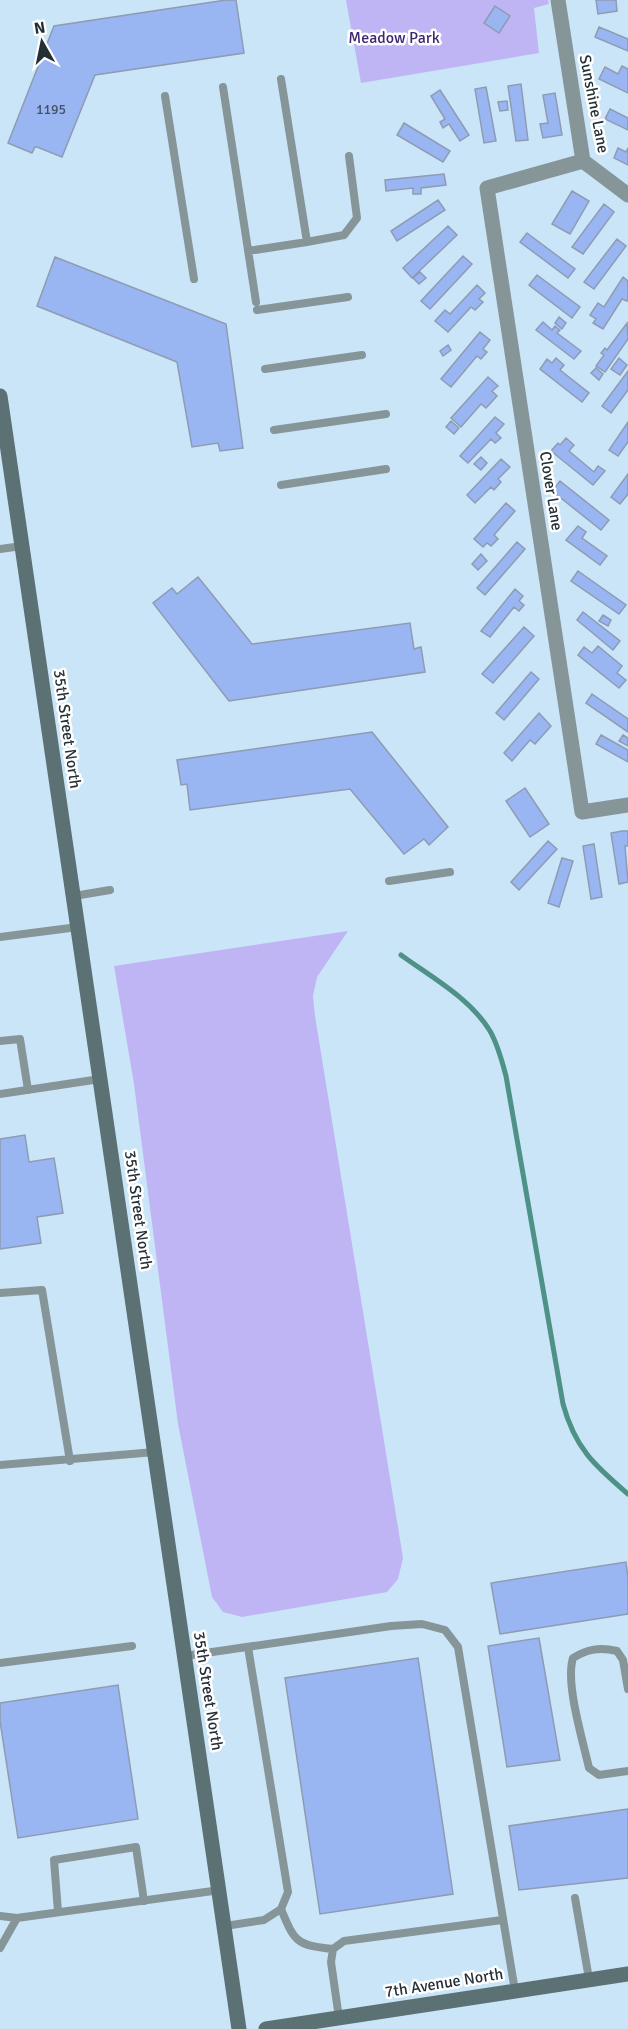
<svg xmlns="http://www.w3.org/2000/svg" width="628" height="2029" viewBox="0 0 628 2029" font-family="Signika,sans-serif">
<rect width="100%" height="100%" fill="#cae5f7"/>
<!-- green -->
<path fill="#c0b5f4" d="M346,0H548L549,4L534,8L539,53L361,83Z
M348,931L317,977L313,996L315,1016L403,1558L398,1579L387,1592L242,1617L223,1612L212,1597L178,1424L134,1084L114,966Z"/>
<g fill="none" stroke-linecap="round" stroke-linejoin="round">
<!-- stream -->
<path stroke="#4e9187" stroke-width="5" d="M401,955C431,977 470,998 490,1031C498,1045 502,1061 506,1076L563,1404C575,1448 594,1465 628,1494"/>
</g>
<!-- building -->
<path fill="#99b6f2" stroke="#8e9bb3" stroke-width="1.5" d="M226,0H236L244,53L95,75L62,157L37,147H35L32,153L8,143L54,26Z
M596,0H616L617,11L598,14Z
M495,6L510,16L499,33L484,23Z
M599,27L628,39V51L595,37Z
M622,66L628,69V93L599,79L605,67L618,74Z
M521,84L528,140L516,141L508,86Z
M486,87L496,141L484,143L475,89Z
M440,90L469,135L460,141L449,124L443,128L440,122L445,119L431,96Z
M555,93L562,135L543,138L540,124L548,123L543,95Z
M507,101L508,110L500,111L498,102Z
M610,109L628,118V130L605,119Z
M404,123L450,151L443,162L397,135Z
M618,148L626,152L628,148V165L614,158Z
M444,174L446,185L421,188V194H413V188L386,191L385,180Z
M572,191L589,201L570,234L552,224Z
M438,200L445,210L397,241L391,231Z
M604,204L614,212L583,254L572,247Z
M448,226L457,235L412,278L403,268Z
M527,233L575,269L568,278L520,242Z
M617,239L626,246L594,289L584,282Z
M463,256L472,264L430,309L421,301Z
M55,257L226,324L243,448L220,451L218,443L192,447L177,362L37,306Z
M420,272L426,278L419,284L413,278Z
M537,275L580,307L572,318L529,285Z
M623,277L628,281V300L627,301L622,299L603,329L593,323L596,319L590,315L598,303L604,307Z
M477,285L485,293L479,299L483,302L475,310L471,307L448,332L435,321L445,310L450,314Z
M559,317L566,323L562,329L555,323Z
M543,322L552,330L555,326L560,330L557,333L581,351L574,359L536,330Z
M627,323L628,339L605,372L596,366L604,355L601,353L605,348L607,350Z
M480,332L490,340L483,349L487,352L481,359L477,356L451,387L441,379Z
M448,345L451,350L443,356L440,351Z
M556,358L564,365L560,370L589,393L582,402L540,369L547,359L552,363Z
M619,358L627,365L620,375L611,369Z
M596,368L603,374L599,380L591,373Z
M628,371V390L611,413L602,406Z
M488,377L498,386L492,391L497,396L486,408L481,404L461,427L451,418Z
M495,417L504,424L496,433L501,438L495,443L491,439L468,463L460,456Z
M451,421L459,428L454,434L446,427Z
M628,422V442L618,456L609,450Z
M566,438L574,445L569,451L594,472L598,466L605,471L593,485L551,451L558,443L560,445Z
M481,457L487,463L481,470L474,464Z
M501,459L510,467L498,479L501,482L494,490L491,487L475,503L467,495Z
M628,474V494L620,504L611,497Z
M560,481L609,520L601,530L552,491Z
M506,503L515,511L494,535L498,539L491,546L487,543L483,547L474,539Z
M578,526L586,532L582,538L607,556L600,565L566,540Z
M517,542L525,549L485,595L477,588Z
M481,554L487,561L478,570L472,564Z
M578,571L626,605L619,614L571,581Z
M198,577L252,644L410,623L414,649L421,647L425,672L229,701L153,603L172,588L177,594Z
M515,589L523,596L519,601L524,605L519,611L514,607L490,637L481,631Z
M583,612L620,641L613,650L577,620Z
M603,615L611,620L608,626L599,621Z
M524,627L534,636L493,683L482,674Z
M598,646L622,666L617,673L626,680L619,688L578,655L584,647L592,653Z
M531,672L539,679L504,720L496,713Z
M592,694L628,719V732L586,703Z
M539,713L551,726L535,744L530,740L512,761L504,753Z
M372,732L448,827L429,845L424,839L404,854L350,789L190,810L187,784L181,785L177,760Z
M601,735L628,750V762L596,744Z
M623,735L628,738V746L619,741Z
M525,788L549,824L530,837L506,801Z
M622,831H628V846H625L628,882L619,884L611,833Z
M548,841L557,849L519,890L511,882Z
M594,844L602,897L591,899L583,846Z
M562,858L573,861L559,907L548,903Z
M25,1135L29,1162L54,1158L63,1213L37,1217L41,1243L0,1249V1139Z
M626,1562L628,1578V1614L500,1634L491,1583Z
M539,1638L560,1760L507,1767L488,1646Z
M418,1658L453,1894L320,1914L285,1678Z
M118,1685L138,1819L18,1838L0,1721V1703Z
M628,1809V1878L519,1890L509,1826Z"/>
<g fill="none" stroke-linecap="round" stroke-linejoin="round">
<!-- lane -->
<path stroke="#869597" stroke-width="8" d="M223,87L256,302
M165,96L194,279
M307,242L344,235L357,218L349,156
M248,251L307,242L281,79
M257,310L348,297
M265,369L362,355
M274,430L386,414
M281,485L386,469
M0,549L22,546
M389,881L450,872
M74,896L110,890
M0,937L78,927
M0,1041L20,1039L28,1090
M0,1094L100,1079
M0,1293L42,1290L70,1461
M0,1465L155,1452
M185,1656L391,1626L422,1624L445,1630L458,1647L515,1991
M0,1663L132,1646
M628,1689L623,1660L617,1651C600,1647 587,1649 573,1658C565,1683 583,1741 589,1768L599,1775L628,1771
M575,1898L589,1979
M281,1909C295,1943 297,1945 333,1949
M58,1912L54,1860L136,1847L144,1901
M0,1916L17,1918
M225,1926L264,1920L281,1909L288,1892L248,1647
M0,1948L17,1918L220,1890
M339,2018L331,1962L333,1949L344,1941L502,1920"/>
<!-- street -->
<path stroke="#869597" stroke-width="15" d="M558,0L583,161L628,195
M583,161L487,188L582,812L628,805"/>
<!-- secondary -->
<path stroke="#5b7174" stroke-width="15" d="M0,396L239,2029
M266,2029L628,1974"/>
</g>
<g text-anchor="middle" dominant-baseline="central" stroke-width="5" stroke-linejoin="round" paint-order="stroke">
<!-- number labels -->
<g font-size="14" fill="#425165">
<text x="51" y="109">1195</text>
</g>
<!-- park labels -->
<g font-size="16" fill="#3d2771" stroke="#fff">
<text x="394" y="38">Meadow Park</text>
</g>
<!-- street labels -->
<g font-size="16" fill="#252f36" stroke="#fff">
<text transform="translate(594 104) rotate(79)">Sunshine Lane</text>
<text transform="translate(551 491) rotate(81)">Clover Lane</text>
<text transform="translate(67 729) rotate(82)">35th Street North</text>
<text transform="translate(138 1210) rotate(82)">35th Street North</text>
<text transform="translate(208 1691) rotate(81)">35th Street North</text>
<text transform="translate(444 1983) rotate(-9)">7th Avenue North</text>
</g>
</g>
<!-- north arrow -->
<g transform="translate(42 42) rotate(351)" stroke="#ffffff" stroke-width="4.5" paint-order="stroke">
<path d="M0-4.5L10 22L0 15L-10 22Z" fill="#252f36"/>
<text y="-9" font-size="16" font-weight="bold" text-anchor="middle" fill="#252f36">N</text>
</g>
</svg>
